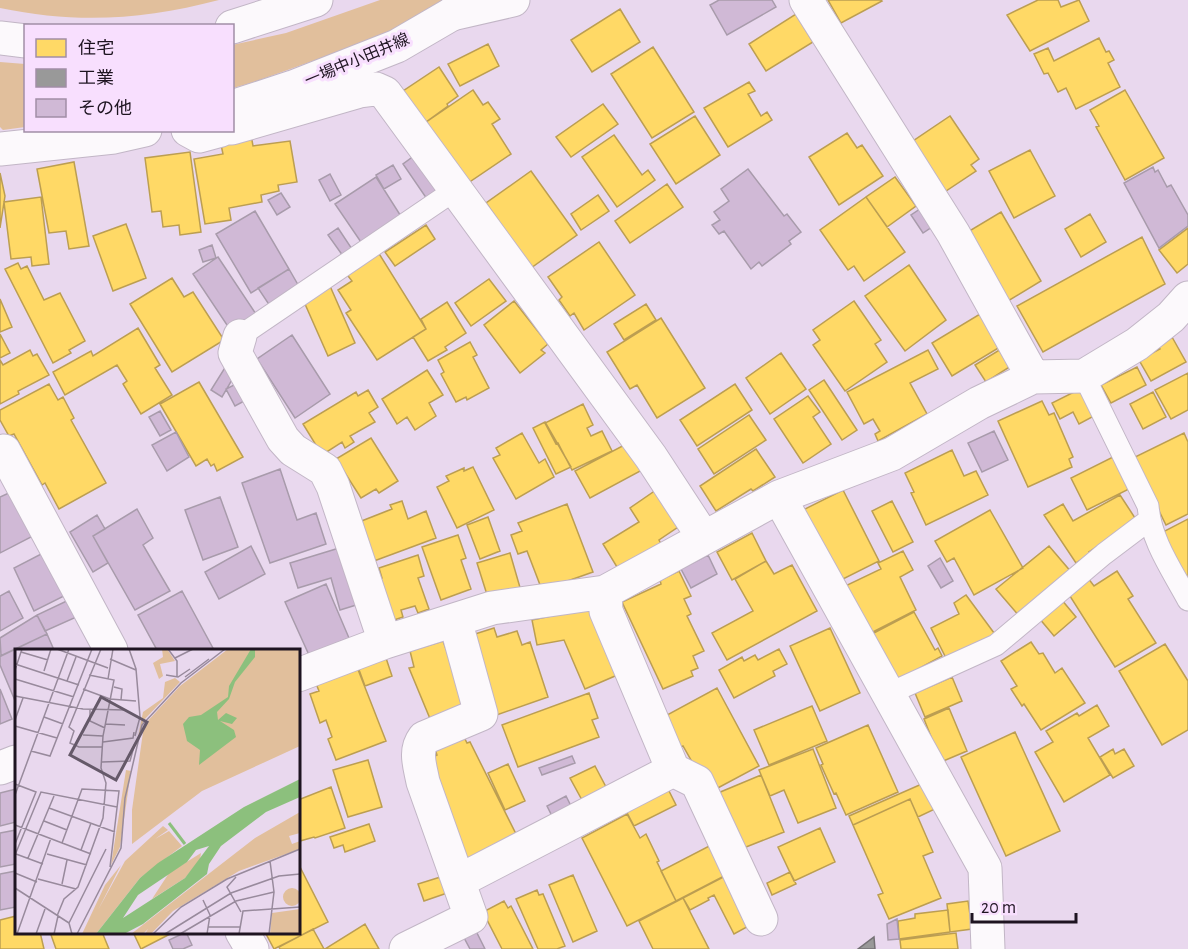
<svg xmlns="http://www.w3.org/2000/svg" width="1188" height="949" viewBox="0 0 1188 949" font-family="'Alegreya Sans','Noto Sans JP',sans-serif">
<rect width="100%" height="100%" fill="#e9d8ee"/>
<!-- green -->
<path fill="#e1bf9c" d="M0,0H219C143,20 77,24 0,8Z
M380,0H448L388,34L254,82L233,88L232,45L286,33Z
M0,62L25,64V127L3,130L0,127Z"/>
<!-- homes -->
<path fill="#ffd966" stroke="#bc9e51" stroke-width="1.5" d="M828,0H881L882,1L841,23Z
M1038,0H1058L1061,7L1079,0L1089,21L1030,51L1007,15Z
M620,9L640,42L592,72L571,40Z
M796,14L813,42L766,71L749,44Z
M1099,38L1106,52L1109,51L1114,60L1108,63L1120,87L1076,109L1066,88L1058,92L1048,73L1044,74L1034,54L1048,48L1054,61Z
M488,44L499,66L460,86L448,64Z
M653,47L694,112L652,138L611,74Z
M439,67L458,96L447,104L448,106L419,127L397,95Z
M749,82L755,91L748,94L761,116L767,112L772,120L728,147L704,108Z
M473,90L483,105L488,102L500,119L492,124L511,154L468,183L419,127Z
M1125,90L1164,158L1125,180L1096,127L1099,126L1090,110Z
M603,104L618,124L571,157L556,137Z
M695,116L720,155L676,184L650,144Z
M950,116L979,159L971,165L976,171L943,193L910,143Z
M847,133L857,148L862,145L883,176L839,205L809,157Z
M251,135L253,146L290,141L297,182L278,185L279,191L261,195L262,202L229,208L231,220L205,224L194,159L223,154L220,140Z
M614,135L642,175L648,170L655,180L617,207L582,157Z
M1030,150L1055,196L1014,218L989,171Z
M190,152L201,232L180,235L179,225L163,227L161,211L152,212L145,158Z
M74,162L89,246L69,249L66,231L49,233L37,169Z
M531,171L577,235L531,268L486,203Z
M0,173L5,196L0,228Z
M895,177L916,206L887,227L866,197Z
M667,184L683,207L630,243L615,221Z
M598,195L609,211L581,230L571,214Z
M41,197L49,264L32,266L31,257L11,259L4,202Z
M866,197L905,252L864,281L854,266L848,270L820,230Z
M1001,212L1041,281L1003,304L961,236Z
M1090,214L1106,242L1081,257L1065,229Z
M126,224L146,278L113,291L93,236Z
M426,225L435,239L395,266L385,252Z
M1188,228V264L1177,273L1159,250Z
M1142,237L1165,284L1043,352L1017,306Z
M599,242L635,295L584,330L574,313L570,316L559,300L562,297L548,277Z
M378,252L426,329L377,360L346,313L351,310L338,290L352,281L345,272Z
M18,263L21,269L27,266L44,300L60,293L85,341L69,350L71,353L53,363L5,269Z
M909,265L946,320L905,351L865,296Z
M172,278L184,297L193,292L224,340L172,372L130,304Z
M489,279L506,301L471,326L455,303Z
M330,286L355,343L328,356L305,304Z
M0,299L12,327L0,332Z
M514,301L548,344L541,350L545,353L520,373L484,325Z
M854,301L881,340L875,344L887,362L845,391L813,345L820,340L813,330Z
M447,302L466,333L445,347L447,350L428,361L413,337L426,329L421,319Z
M646,304L656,320L624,340L614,324Z
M980,314L1000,347L952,376L932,343Z
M661,318L705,388L657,418L637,385L630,389L607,352Z
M138,328L160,365L155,368L172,395L141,414L123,384L127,381L117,365L65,395L53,372L91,351L93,356Z
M0,334L10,353L0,358Z
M1172,337L1186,362L1151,381L1139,360L1160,349L1158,345Z
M470,342L477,355L473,357L489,388L467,400L466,397L456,402L441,374L444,372L438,360Z
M1001,349L1011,366L986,382L975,365Z
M30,350L33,356L37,354L49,375L18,391L19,394L0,404V360L3,365Z
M928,350L938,369L910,383L927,414L878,441L875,434L880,431L873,419L864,424L847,392Z
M781,353L806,389L770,414L746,378Z
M1137,367L1146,385L1111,403L1101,385Z
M427,370L443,395L429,403L436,416L415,430L407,417L397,424L382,399Z
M1188,373V410L1171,419L1155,390Z
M824,380L857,430L842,440L809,390Z
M199,382L243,457L217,471L214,464L211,466L207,459L196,466L160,404Z
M49,384L58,400L63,397L74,418L71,420L106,483L59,509L45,483L42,485L14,434L9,436L0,420V410Z
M735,384L752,410L697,446L680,420Z
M1080,389L1094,416L1079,424L1073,412L1060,419L1052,403Z
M368,390L378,407L369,413L375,422L350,436L354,442L345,448L342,442L322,455L303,424L356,392L358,396Z
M1153,392L1166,417L1143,429L1130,404Z
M808,396L820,412L813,417L831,444L803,463L774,419Z
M1042,401L1049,415L1054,413L1073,457L1069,459L1072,467L1028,487L998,421Z
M583,404L593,425L587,428L591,436L602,431L612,451L572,470L558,443L556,444L545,423Z
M749,415L766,440L714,474L698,449Z
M545,422L571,467L556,474L533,428Z
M522,433L539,463L545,459L554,477L516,499L493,458L500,455L496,448Z
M1184,433L1188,442V514L1166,525L1133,458Z
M371,438L398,481L379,493L376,489L361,498L336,459Z
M630,442L644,469L590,498L575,471Z
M756,449L775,477L753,491L751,489L716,511L700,486Z
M952,450L964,476L976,471L988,495L926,525L911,493L914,492L905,473Z
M1113,457L1129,489L1087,510L1071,478Z
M473,467L494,510L457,528L437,487L449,481L446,476L464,468V471Z
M659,488L684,523L659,540L662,546L620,572L603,544L639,522L630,508Z
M843,490L879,561L839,581L803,510Z
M1120,495L1137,521L1089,552L1091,554L1076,563L1044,515L1063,504L1073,521Z
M402,501L408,519L426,511L436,538L374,561L359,522L392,509L390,505Z
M892,501L913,542L893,552L872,511Z
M567,504L593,572L542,590L527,551L518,554L511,535L522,531L518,523Z
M990,510L1023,568L974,595L954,558L947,562L935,541Z
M488,517L500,551L480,559L467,525Z
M1188,519V588L1159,534Z
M752,533L766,561L732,580L717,552Z
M458,535L466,558L461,560L471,589L441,600L422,547Z
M1049,546L1072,573L1020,617L996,589Z
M903,551L913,570L900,577L916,610L865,636L841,588L881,569L878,563Z
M510,553L521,591L489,601L477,563Z
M418,555L424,576L418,578L429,609L418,613L415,606L401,610L403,617L391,621L378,580L382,578L379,568Z
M766,561L774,574L792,565L817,611L727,660L712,633L753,611L735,579Z
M679,571L691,596L684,599L691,614L687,616L704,651L693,656L698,668L691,671L693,676L663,689L622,602L661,584L660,580Z
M1117,571L1133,596L1128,599L1156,643L1115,667L1068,593L1088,578L1094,586Z
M966,595L997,637L947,660L931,628L959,614L954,603Z
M1061,599L1076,617L1054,636L1039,618Z
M594,607L622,673L585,689L564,640L537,645L532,620Z
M914,612L935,650L938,648L942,656L891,684L870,635Z
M494,628L497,637L517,631L522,645L530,642L548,697L488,718L475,634Z
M830,628L860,693L820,711L790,646Z
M443,641L468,708L431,721L409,668L414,667L410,651Z
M1031,642L1039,654L1043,653L1055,673L1062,668L1085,703L1041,730L1024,704L1022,706L1011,689L1017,686L1001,661Z
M1165,644L1188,681V730L1162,745L1119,671Z
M779,649L787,664L773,671L775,676L734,698L719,670L742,657L744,661L755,655L758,660Z
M386,658L392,676L365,686L358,667Z
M357,667L386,741L336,760L328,739L332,737L326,720L320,723L310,694L319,691L315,681Z
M952,677L962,701L925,717L915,693Z
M717,688L759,766L714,790L699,774L683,746L678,748L667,715Z
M589,693L598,718L592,720L599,737L518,767L502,725Z
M1097,705L1109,726L1088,738L1110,775L1064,802L1035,752L1053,742L1046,731L1077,713L1079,716Z
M812,706L827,741L769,765L754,730Z
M949,708L967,751L941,762L924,719Z
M868,725L898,792L846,815L836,793L834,794L821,765L823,764L816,748Z
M1015,732L1060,831L1006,856L961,757Z
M462,733L467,743L470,742L518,838L464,862L427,760L437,755L434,746Z
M813,749L836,808L798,823L784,790L770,796L759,770Z
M1113,749L1115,754L1124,749L1134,766L1113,778L1100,757Z
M368,760L382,807L348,817L333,770Z
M508,764L525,801L505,810L488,773Z
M595,766L606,787L582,800L570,778Z
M761,775L784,832L741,849L718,793Z
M665,783L676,805L634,826L623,805Z
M924,783L935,809L918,817L910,799L853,825L849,816Z
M331,787L345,828L315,838L314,837L300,841L298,835V800Z
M910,799L933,852L923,856L941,898L889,919L878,895L883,893L853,825Z
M627,814L640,838L646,834L659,861L657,862L676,901L627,926L582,838Z
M369,824L375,841L345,852L343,845L334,848L330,837Z
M820,828L835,862L794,881L778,847Z
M715,843L730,873L676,901L661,871Z
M298,863L328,922L274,949L265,932H298Z
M790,872L796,884L772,895L767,883Z
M731,873L756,922L734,934L714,895L708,898L709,900L690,910L683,898Z
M447,875L453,891L424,901L418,884Z
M573,875L597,931L573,942L549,885Z
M537,890L539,895L543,894L565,946L557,949H538L516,899Z
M683,898L709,949H653L639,921Z
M504,901L508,908L511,906L533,949H502L483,912Z
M968,901L972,929L950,932L947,904Z
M948,910L950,932L899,939L898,921L915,918V914Z
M16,916V932H40L44,949H0V920Z
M365,924L379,949H325Z
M313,929L324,949H280L279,947Z
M50,932H102L109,949H56Z
M133,932H174L141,949Z
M956,933L958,949H901L900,940Z"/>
<!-- industry -->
<path fill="#999" stroke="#747175" stroke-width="1.5" d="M874,937L875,949H858Z"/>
<!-- building -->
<path fill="#d0b9d6" stroke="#a89bab" stroke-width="1.5" d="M719,0H772L776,7L727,35L710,5Z
M422,150L448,188L429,202L403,164Z
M393,165L401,179L384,189L376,175Z
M1153,167L1155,172L1158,170L1167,187L1171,185L1188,215V226L1159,248L1124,183Z
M748,169L784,216L787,214L801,232L789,241L791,244L762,266L759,262L751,269L724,231L719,234L712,225L720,220L714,212L729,201L721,189Z
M330,174L341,195L330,201L319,180Z
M376,177L404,221L365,248L335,204Z
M281,193L290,207L277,215L268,200Z
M923,207L935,225L923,233L911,215Z
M255,211L289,269L251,293L216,234Z
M338,228L352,249L343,256L328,235Z
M212,245L216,258L203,262L199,250Z
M218,257L256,314L231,331L193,274Z
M289,269L301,290L272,309L258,288Z
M292,335L330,394L295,418L257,359Z
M226,366L236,373L222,397L211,390Z
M240,382L248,399L235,406L226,389Z
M160,411L171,430L160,436L149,417Z
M994,431L1008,460L982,472L968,443Z
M176,432L189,457L167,471L152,445Z
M280,469L297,520L316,513L326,544L270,563L242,483Z
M11,492L33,536L0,553V497Z
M220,497L238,547L203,560L185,510Z
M137,509L153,538L143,545L170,591L135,610L93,536Z
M97,515L105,529L93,536L108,563L93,572L70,532Z
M349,545L366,602L340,610L331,578L298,588L290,563Z
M251,546L265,574L219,599L205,572Z
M45,552L66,595L34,611L14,568Z
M708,555L717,574L691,588L681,569Z
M940,558L953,581L941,588L928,566Z
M326,584L349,638L309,655L285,602Z
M9,591L23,618L0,631V596Z
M182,591L214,650H157L138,615Z
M73,598L81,615L45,631L37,615Z
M37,615L47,634L1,656L0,638Z
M47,634L54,650H16V703L0,665V656Z
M0,689L12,719L0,724Z
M572,756L575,763L542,775L539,768Z
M16,789V822L0,826V793Z
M566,796L574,812L555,822L547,806Z
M16,830V864L0,867V833Z
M16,871V907L0,910V874Z
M897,919L899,939L888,940L887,924Z
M473,925L485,949H470L461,932Z
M186,932L192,945L183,949H173L169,940Z"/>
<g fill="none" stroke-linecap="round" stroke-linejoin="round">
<!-- service casing -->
<g stroke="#c2b6c6" stroke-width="23">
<path id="service" d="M240,336L455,190
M1084,376L1148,506C1151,541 1172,570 1188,600
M888,694L996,645L1104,554L1149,520"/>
</g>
<!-- minor casing -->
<g stroke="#c2b6c6" stroke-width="35">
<path id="minor" d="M806,0L953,233L1033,377
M452,14L513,0
M232,128L360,91L376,89L385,93L651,457L704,538
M188,130L199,136L221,130
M240,336L235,353L283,439L293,450L325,470L333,486L385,642
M4,451L111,650
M779,497L985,868L988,949
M605,592L606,611L673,770L697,782L761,919
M298,675L385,642L492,608L605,592L779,497L892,454L979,403L1033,377L1084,376L1137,344L1171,317L1188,298
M0,768L16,762
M459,881L673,770
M242,932L252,949
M406,949L471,917L423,782C420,766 414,751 424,738L481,714L455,620"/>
</g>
<!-- secondary casing -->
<g stroke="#c2b6c6" stroke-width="35">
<path id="secondary" d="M232,27L316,0
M0,38L26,41
M232,107L293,87L397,46L476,0
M0,149L114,137L145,130"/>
</g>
<!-- service -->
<use href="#service" stroke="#fcf9fc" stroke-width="21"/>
<!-- minor -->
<use href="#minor" stroke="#fcf9fc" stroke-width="33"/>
<!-- secondary -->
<use href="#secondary" stroke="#fcf9fc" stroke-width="33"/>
</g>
<g text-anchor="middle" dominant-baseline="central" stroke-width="6" stroke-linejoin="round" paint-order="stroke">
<!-- street labels -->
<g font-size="16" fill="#1e1421" stroke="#f8dffe">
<text transform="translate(357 60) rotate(-23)">一場中小田井線</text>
</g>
</g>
<!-- overview -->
<g transform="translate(15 649)">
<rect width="285" height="285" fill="#e9d8ee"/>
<path d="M147,0H152L160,12L145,15L148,27L144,30L138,14L148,8ZM213,0H285V97L187,142L117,195V161L129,76L165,37ZM160,29L165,33L129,71L121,98L128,63L148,49L150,33ZM111,121L116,122L105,198L96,216ZM285,163V184L274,187L277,195L285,192V200L224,222L158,262L136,285H130L133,280L128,285H116L240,189ZM148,177L153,181L140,190L154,182L167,197L125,229L81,285H67L90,236L106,216L83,261L110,212ZM186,204L185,211L170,229L137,250L154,224ZM268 248a9 9 0 1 1 18 0a9 9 0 1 1-18 0ZM285,260V285H255L257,264Z" fill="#e1bf9c"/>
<path d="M236,0H240V8L220,33L214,50L202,63L203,71L211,64L222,69L217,75L205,72L219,81L221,88L184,116L185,101L172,92L168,75L174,68L186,66L213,48L214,37ZM285,130V148L251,163L206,197L194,215L192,225L128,275L109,285H81L125,229L143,214L229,158ZM194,197L170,229L108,269L123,246L172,213L181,201Z" fill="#8cc07d" fill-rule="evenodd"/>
<path fill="none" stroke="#8cc07d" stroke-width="3" d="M154,174L170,195"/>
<path fill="none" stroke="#988a9c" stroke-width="1.5" d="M42,0L93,19M86,0L54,78L59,82L55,94L64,98H88M114,0L121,20L125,68L120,87M153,0L162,12V28M6,3L33,11M160,9L178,0M95,10L121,21M0,15L64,36M0,21L7,0M29,22L36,0M151,26L163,28L175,20M170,28L194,10M0,30L59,48M93,30L98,0M52,32L61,8M99,38L107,40L106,51M68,40L95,50L121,52M0,47L68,60L110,61M75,61V72L90,79M29,68L48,75M0,71L8,49M91,75L110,76M0,77L42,89M68,86L88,87M88,93L118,89L119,83M16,102L35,107L77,0M87,113L115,112L120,94M0,135L21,143L0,195M0,146L54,0M34,159L100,183M29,172L52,181M0,176L76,205M47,194L67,140L104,142L95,218M66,201L76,174M1,205L28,215M32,205L72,216M0,206L26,143L102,158M13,209L39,147M0,224L22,233M221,228L212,238L226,263M23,230L61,240M47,235L52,211M0,239L54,274M188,251L195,266L192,285M42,267L49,250L63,238L88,169L91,134L86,119L88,87L99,31L74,26M193,278H225M2,285L36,189M21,285L30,260M39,285L43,267M57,285L54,274L91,200M62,285L106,199L110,149L127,76L166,34L210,0M138,285L166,258L212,230L285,200M150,285L216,244L264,227L285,225M165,285L221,252L259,243M224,285L228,262L285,258M254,285L259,243L255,212"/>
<path fill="#655969" fill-opacity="0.15" stroke="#655969" stroke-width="3" d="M86,48L132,73L101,131L55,106Z"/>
<rect width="285" height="285" fill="none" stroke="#1e1421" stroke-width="3"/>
</g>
<!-- legend -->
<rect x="24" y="24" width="210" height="108" fill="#f8dffe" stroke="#a18ea6" stroke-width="1.5"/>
<rect x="36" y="39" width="30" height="18" fill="#ffd966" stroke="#a18ea6" stroke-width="1.5"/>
<text x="78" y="54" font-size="18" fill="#1e1421">住宅</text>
<rect x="36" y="69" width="30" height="18" fill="#999999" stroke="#a18ea6" stroke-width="1.5"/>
<text x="78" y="84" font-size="18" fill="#1e1421">工業</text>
<rect x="36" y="99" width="30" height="18" fill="#d0b9d6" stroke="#a18ea6" stroke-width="1.5"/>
<text x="78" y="114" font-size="18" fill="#1e1421">その他</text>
<!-- scale -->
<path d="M972 913v9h104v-9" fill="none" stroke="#1e1421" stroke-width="3"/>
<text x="981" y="913" font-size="18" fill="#1e1421" stroke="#f8dffe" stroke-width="4.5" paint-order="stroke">20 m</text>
</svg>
